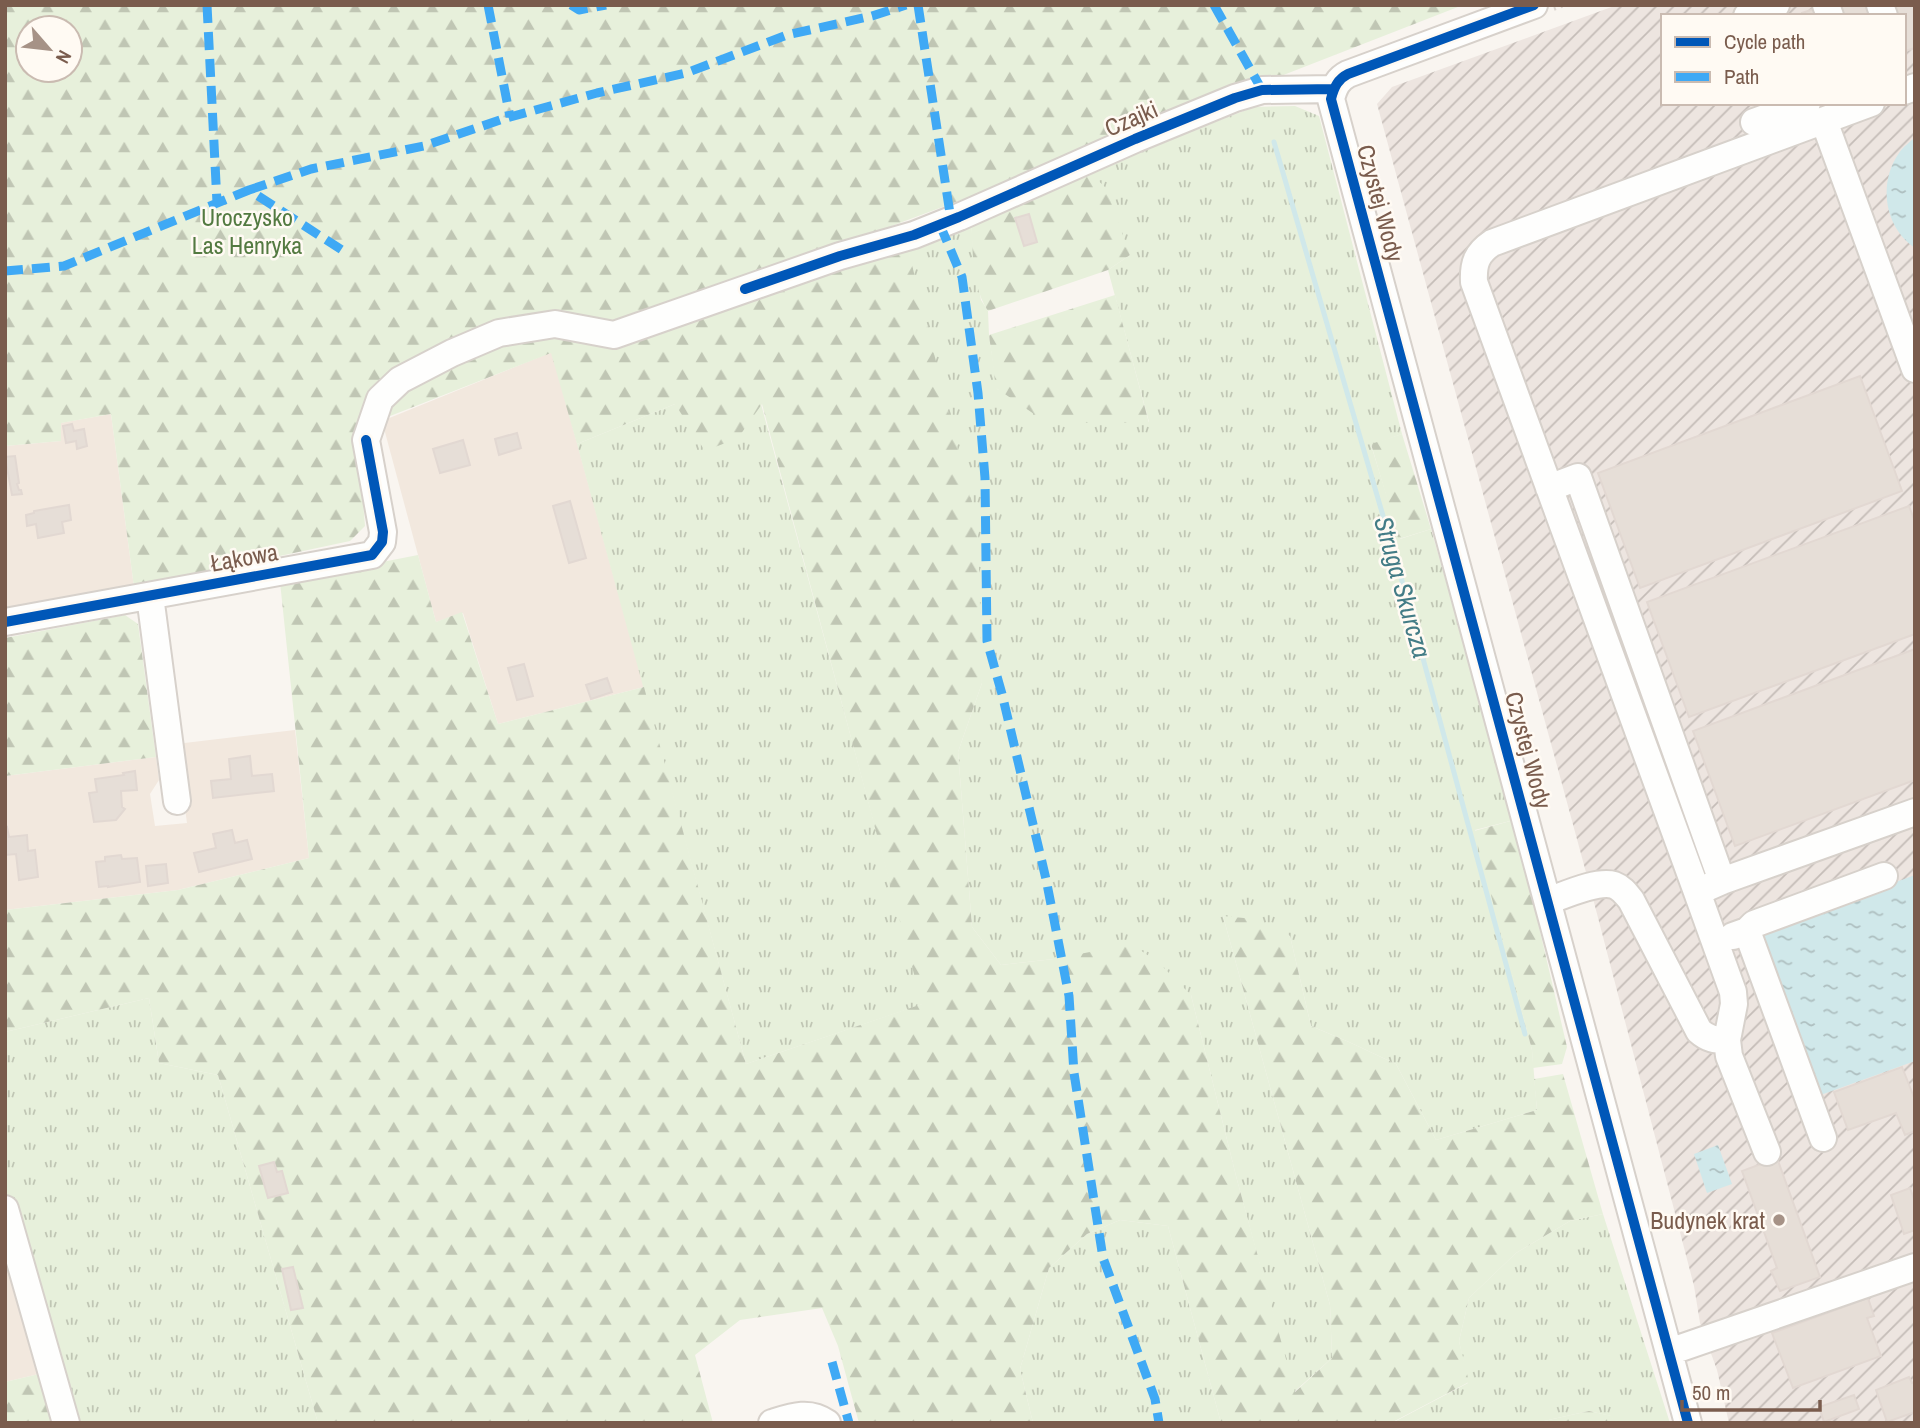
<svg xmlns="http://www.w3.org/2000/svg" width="1920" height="1428" viewBox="0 0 1920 1428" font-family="'Archivo Narrow',sans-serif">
<defs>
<pattern id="industrial-furrows" width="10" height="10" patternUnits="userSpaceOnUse" patternTransform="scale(1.75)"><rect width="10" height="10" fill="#ede5e0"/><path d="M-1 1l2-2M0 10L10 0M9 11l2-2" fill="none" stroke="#c5bdb8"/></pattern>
<pattern id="grass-tufts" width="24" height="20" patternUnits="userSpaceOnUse" patternTransform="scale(1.75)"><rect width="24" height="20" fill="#e7f0db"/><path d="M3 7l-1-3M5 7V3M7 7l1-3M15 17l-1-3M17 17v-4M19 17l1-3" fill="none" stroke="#c0c6b4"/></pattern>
<pattern id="forest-firs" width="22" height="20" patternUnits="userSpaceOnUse" patternTransform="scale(1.75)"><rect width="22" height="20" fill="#e7f0db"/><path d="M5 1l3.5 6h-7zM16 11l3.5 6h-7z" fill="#c0c6b4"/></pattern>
<pattern id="water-ripples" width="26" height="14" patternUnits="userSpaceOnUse" patternTransform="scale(1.75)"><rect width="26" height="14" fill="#d0e8ea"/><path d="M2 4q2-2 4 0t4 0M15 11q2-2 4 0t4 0" fill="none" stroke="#aebfc0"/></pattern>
</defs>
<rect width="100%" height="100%" fill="#f9f5f0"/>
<!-- residential -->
<path fill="#f2e8de" d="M552,352L644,687L498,724L463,613L436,622L382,421Z
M111,414L134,587L5,612V446L61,441L60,423Z
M295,730L309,858L178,890L5,910V776L156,757L159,780L150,794L155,826L187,823L176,744Z
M5,1255L39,1374L5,1382Z"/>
<!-- industrial -->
<path fill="url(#industrial-furrows)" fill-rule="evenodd" d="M1617,5H1915V1423H1729L1717,1370L1700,1323L1694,1286L1590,887L1377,104L1392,87ZM1663,16H1904V103H1663Z"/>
<!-- grass -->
<path fill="url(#grass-tufts)" d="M1295,106L1319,116L1402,434L1371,445L1400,539L1431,529L1514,820L1475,830L1532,1050L1537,1110L1436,1140L1396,1064L1349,1042L1311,1026L1290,936L1223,916L1330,1305L1332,1358L1294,1392L1236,1176L1191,995L1054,959L1001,965L972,927L958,752L982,683L908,249L971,219L974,261L981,300L988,311L989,335L997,389L1149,422L1108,270L1130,255L1088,171L1254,107Z
M675,404H761L923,1004L746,1064L577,444Z
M149,998L159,1063L218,1075L318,1423H72L5,1193V1032Z
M1603,1214L1670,1423H1614L1611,1416L1589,1411L1535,1423H1392L1468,1383L1459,1341L1469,1298L1516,1253L1570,1221Z
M1120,1220L1168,1226L1221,1423H1033L1020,1369L1049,1268L1087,1234Z"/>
<!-- forest -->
<path fill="url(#forest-firs)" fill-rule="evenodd" d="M5,5H1463L988,190L594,337L856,258L908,249L978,530L982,683L958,752L972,927L1001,965L1054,959L1131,944L1158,962L1191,995L1236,1176L1295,1392L1332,1358L1330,1305L1223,916L1254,919L1290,936L1311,1026L1349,1042L1396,1064L1436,1140L1537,1110L1534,1079L1563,1074L1603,1214L1570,1221L1516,1253L1469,1298L1459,1341L1469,1382L1391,1423H1359L1358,1421L1354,1423H1221L1168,1226L1120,1220L1087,1234L1049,1268L1020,1369L1033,1423H859L838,1346L822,1308L740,1320L695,1355L713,1423H318L218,1075L159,1063L149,998L5,1032V910L178,890L309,858L280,582L418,555L436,622L462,612L498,724L644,687L746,1064L922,1004L762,404L738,438L705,451L675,404L577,444L551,353L357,429L365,526L350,541L134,587L111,414L61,423V441L5,446ZM28,28H70V70H28Z
M1088,171L1106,188L1130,255L1108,270L988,311C971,286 973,248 971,219Z
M1115,295L1149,423H1081L1037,416L996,388L989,335Z
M1402,434L1431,529L1399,539L1371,444Z
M125,615L138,624L156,757L5,776V638Z
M1514,820L1567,1047L1562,1064L1533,1068L1532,1050L1474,831Z
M39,1374L54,1423H5V1382Z
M1589,1411L1612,1416L1614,1423H1535Z"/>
<!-- water -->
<path fill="url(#water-ripples)" d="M1915,137V248C1884,227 1878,183 1899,153C1903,147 1910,142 1915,137Z
M1915,875V1061L1815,1097L1756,933Z
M1718,1145L1732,1184L1707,1193L1694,1154Z"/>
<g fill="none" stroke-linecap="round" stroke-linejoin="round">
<!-- stream -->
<path stroke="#d0e8ea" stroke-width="5" d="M1274,142L1402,581L1525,1034"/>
</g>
<!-- building -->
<path fill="#e6ded7" stroke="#e2d8d2" stroke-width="2" d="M1834,5H1873L1877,16H1838Z
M1888,5H1915V48L1905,51L1904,16H1892Z
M1820,7L1823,16H1803L1802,13Z
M1029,214L1037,242L1024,246L1015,218Z
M1860,376L1902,491L1640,588L1598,473Z
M72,424L74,431L84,429L87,446L77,449L76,441L66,443L63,426Z
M517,433L521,448L499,455L495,439Z
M463,440L470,465L440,473L433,449Z
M15,456L19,483L17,484L19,490H21L22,494L12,495L5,457Z
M570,501L586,558L569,563L553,506Z
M69,505L71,520L62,522L64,533L38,538L36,524L27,526L26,515L34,513V511Z
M1909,506L1915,522V634L1689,717L1647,602Z
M1915,649V780L1735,846L1693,731Z
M524,664L533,696L517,700L508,668Z
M607,678L612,692L591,699L586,685Z
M250,756L252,776L272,774L274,791L213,798L211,781L231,779L229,759Z
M135,771L137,790L121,791L122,807L125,809L116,820L94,822L89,793L97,792L95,779L124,775L123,773Z
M7,827L9,837L27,835L28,851L35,850L38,877L19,880L16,854L5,855V828Z
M232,830L235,843L247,840L252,859L199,872L194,853L216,848L213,834Z
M121,855L122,859L137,858L140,882L108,887V886L99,887L96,862L105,861V857Z
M166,864L168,883L148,886L146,866Z
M1902,1067L1915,1100V1131L1905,1135L1896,1113L1848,1130L1834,1092Z
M1777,1158L1820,1277L1780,1291L1771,1271L1777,1268L1742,1171Z
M274,1162L277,1172L282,1171L288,1193L268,1198L259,1166Z
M1910,1188L1915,1202V1230L1904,1234L1891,1195Z
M293,1267L303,1308L291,1310L282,1269Z
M1868,1298L1874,1316L1867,1318L1881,1356L1793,1388L1772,1333Z
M1909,1377L1912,1383L1915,1382V1412L1887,1422L1876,1390Z
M1854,1395L1859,1409L1824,1422L1819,1407Z"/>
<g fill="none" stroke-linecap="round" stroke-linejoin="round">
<!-- minor casing -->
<g stroke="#d7d1cb" stroke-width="30">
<path id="minor" d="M1534,5L1348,74C1338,79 1334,87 1331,99L1688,1423
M1826,5L1830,16
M1880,5L1884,16
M1747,16L1776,5
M1904,91L1915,87
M1871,103L1492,243C1477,253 1473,263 1474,282L1697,892L1722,881L1915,812
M1824,121L1915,369
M1754,122L1807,103
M1549,488L1578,477L1722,881
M150,596L177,801
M5,622L372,555L382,542L383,532L366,440L380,399L400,380L452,353L499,333L555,324L614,335L840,256L914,235L959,217L1135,139L1235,98L1262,90L1333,89
M1697,892L1733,992L1734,1004L1727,1040L1729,1056L1767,1152
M1548,901C1565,895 1597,880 1614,885C1622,888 1626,894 1631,900L1699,1031C1708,1039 1715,1040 1727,1040
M1747,931L1823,1138
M1733,936L1747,931L1754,924L1884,876
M5,1209L66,1423
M1669,1352L1915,1267
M772,1423C791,1417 809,1410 827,1423"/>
</g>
<!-- path -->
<path stroke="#dcd5d0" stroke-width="3.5" stroke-dasharray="2 5" stroke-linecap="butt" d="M1554,9L1565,5"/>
<!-- minor -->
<use href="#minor" stroke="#fefefd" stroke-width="26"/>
<!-- quiet -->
<path stroke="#3fa9f5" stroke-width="9" stroke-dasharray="18 9" stroke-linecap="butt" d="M207,5L217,203
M488,5L510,117
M571,5L579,10L606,5
M918,5L951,220
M1214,5L1262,90
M249,190L311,169L424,146L503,119L597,93L686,73L787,35L872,16L906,5
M940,225L962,277L978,393L985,478L987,641L1002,694L1046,879L1069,996L1074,1073L1103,1258L1155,1399L1159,1423
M5,271L64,266L249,190L345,252
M832,1362L849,1423"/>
<!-- cycleway casing -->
<g stroke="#fffaf3" stroke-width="15">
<path id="cycleway" d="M1534,5L1348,74C1338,79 1334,87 1331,99L1688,1423
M745,289L840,256L914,235L959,217L1135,139L1235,98L1262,90L1333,89
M5,622L372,555L382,542L383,532L366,440"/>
</g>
<!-- cycleway -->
<use href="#cycleway" stroke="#0057b8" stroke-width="10"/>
</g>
<!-- markers -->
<circle fill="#a69286" stroke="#fffaf3" stroke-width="2.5" cx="1779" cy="1220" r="7"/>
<g text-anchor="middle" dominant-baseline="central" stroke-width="5" stroke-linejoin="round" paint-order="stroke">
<!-- street labels -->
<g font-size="24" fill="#7a5c4d" stroke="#fffaf3">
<text transform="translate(1131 118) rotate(-23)">Czajki</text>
<text transform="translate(1381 203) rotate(75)">Czystej Wody</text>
<text transform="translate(244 557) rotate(-10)">Łąkowa</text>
<text transform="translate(1529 750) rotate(75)">Czystej Wody</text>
</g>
<!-- park labels -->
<g font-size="24" fill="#537a41" stroke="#fffaf3">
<text x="247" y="217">Uroczysko<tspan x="247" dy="28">Las Henryka</tspan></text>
</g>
<!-- poi labels -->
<g font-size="24" fill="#7a5c4d" stroke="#fffaf3" text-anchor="end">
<text x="1765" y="1220">Budynek krat</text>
</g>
<!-- water labels -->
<g font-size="26" font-style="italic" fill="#437c86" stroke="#fffaf3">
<text transform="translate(1403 587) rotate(74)">Struga Skurcza</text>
</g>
</g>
<!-- border -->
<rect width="1920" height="1428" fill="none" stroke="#7a5c4d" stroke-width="14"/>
<!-- legend -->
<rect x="1661" y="14" width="245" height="91" fill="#fffaf3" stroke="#cabbb1" stroke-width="2"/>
<rect x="1675" y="37" width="35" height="10" fill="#0057b8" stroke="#cabbb1" stroke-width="2"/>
<text x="1724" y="49" font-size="21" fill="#7a5c4d">Cycle path</text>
<rect x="1675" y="72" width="35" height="10" fill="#3fa9f5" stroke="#cabbb1" stroke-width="2"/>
<text x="1724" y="84" font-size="21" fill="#7a5c4d">Path</text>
<!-- north arrow -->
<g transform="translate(49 49) rotate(118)"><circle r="33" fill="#fffaf3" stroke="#cabbb1" stroke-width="2"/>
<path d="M0-5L12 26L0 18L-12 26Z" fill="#a69286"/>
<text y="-10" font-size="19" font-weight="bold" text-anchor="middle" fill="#7a5c4d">N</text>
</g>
<!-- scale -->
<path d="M1682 1400v10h138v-10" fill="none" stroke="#7a5c4d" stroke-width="3.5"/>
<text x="1692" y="1400" font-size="21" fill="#7a5c4d" stroke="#fffaf3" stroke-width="5" paint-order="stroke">50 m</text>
</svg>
